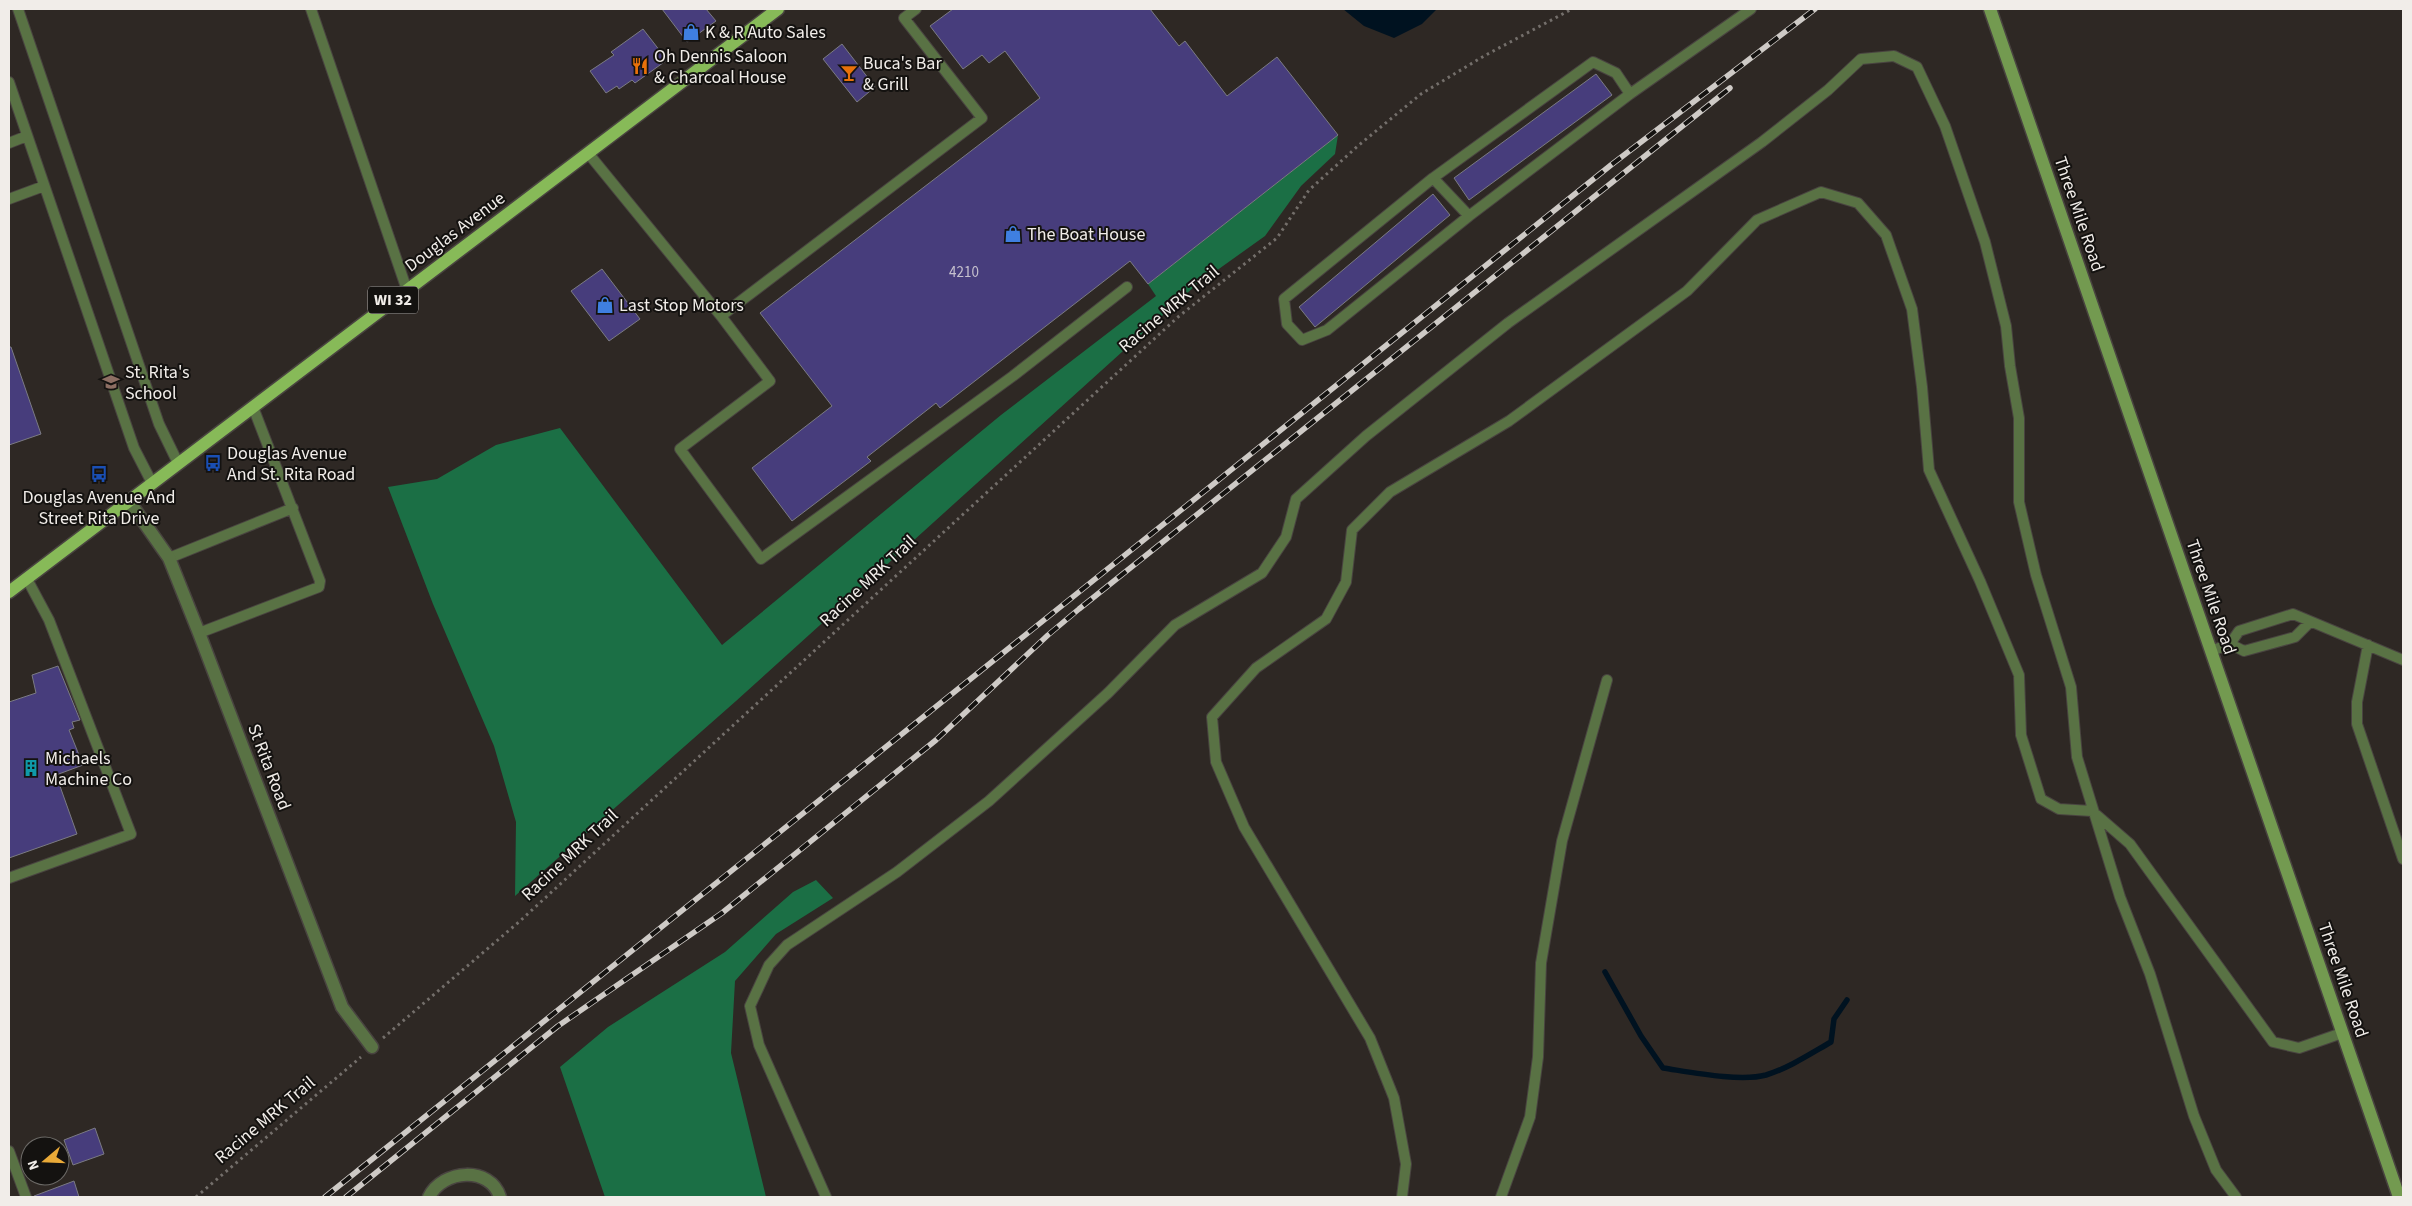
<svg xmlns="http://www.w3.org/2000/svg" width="2412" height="1206" viewBox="0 0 2412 1206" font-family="'Source Sans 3',sans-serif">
<rect width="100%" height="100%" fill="#2e2824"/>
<!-- forest -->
<path fill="#1b6f45" d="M1338,135L1335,154L1301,186L1265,236L1195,286L736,701L515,896L516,822L494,746L433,604L388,487L437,479L496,445L560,428L722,645L1001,415L1156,296L1148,284Z
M816,880L833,898L776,934L735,981L731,1053L766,1197H605L560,1067L608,1027L725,952L793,892Z"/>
<!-- water -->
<path fill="#001220" d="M1343,9H1437L1422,24L1394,38L1364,26Z"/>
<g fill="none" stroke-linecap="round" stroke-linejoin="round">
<!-- stream -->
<path stroke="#001220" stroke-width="5.5" d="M1605,972L1641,1036L1663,1068C1690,1072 1740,1082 1766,1075C1789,1068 1810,1054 1831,1042L1834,1019L1847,1000"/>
</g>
<!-- building -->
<path fill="#473d7c" stroke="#7b7b83" d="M662,9H706L716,21L687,42Z
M953,9H1150L1179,46L1185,41L1227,96L1277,57L1338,135L1148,284L1130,261L940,408L936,403L867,457L871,461L792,521L752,468L832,406L760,313L1040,98L1005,51L989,63L982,55L963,69L930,26Z
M643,29L667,60L635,83L632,80L619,89L617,86L606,93L590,71L614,55L611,52Z
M842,44L875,87L857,102L823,59Z
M1596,74L1612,95L1469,200L1454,178Z
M1433,194L1450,215L1315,327L1299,307Z
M602,269L640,319L609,341L571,291Z
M9,347H11L41,434L9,445Z
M58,666L80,720L72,722L74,728L69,730L83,765L56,775L77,834L9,858V702L36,693L32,675Z
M95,1128L104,1154L73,1165L64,1140Z
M74,1181L79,1197H35L34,1196Z"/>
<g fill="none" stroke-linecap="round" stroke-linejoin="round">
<!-- lane casing -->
<g stroke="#494440" stroke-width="12">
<path id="lane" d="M18,9L159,424L178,463
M311,9L407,290
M1593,62L1616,73L1630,94L1469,216L1327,330L1302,340L1287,324L1284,299L1433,178Z
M9,82L134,448L152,483
M1630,94L1751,9
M9,143L27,136
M588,153L721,316L982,118L904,18L916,9
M1433,178L1469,216
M9,199L44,186
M721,316L770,381L680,449L761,559L1013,376L1127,287
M169,558L293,508
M199,633L319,587L320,581L253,407
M2230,644L2244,651L2295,637L2310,622
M2368,645L2357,702V724L2403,859
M2211,651L2230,644L2239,631L2293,614L2403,660
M9,878L131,834L49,620L27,579
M9,1151L26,1197
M826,1197L759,1045L750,1006L769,965L787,945L897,872L989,801L1108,693L1175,625L1262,573L1286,537L1296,499L1366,436L1508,323L1762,142L1828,90L1861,59L1894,56L1917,67L1945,126L1985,242L2006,326L2010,366L2019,418V502L2036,575L2071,687L2077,757L2120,897L2150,974L2194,1116L2216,1170L2236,1197
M1402,1197L1406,1164L1394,1098L1370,1038L1244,827L1216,762L1212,717L1256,668L1326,619L1346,582L1352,530L1390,492L1509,421L1687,291L1757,220L1821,192L1858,203L1886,235L1912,309L1922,387L1929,470L1980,581L2019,675L2021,735L2041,799L2059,809L2092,811L2130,844L2273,1042L2299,1048L2342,1033
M1501,1197L1530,1117L1538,1057L1541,963L1562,841L1607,680"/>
</g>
<!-- street casing -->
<g stroke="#494440" stroke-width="15">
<path id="street" d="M129,501L169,558L199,633L342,1007L372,1047
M429,1197C443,1169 490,1166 500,1197"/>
</g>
<!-- secondary casing -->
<g stroke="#494440" stroke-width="15">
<path id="secondary" d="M1990,9L2399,1197"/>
</g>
<!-- primary casing -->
<g stroke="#494440" stroke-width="15">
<path id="primary" d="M9,592L778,9"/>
</g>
<!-- path -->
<path stroke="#746f6b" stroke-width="3" stroke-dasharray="2.5 4" stroke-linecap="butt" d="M383,1038L520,921L1178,317L1277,238L1309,190L1359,145L1421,94L1484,56L1572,9
M196,1197L361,1057"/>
<!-- lane -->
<use href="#lane" stroke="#597244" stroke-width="10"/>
<!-- street -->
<use href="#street" stroke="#597244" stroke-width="12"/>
<!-- secondary -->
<use href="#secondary" stroke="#739a50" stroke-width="12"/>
<!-- primary -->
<use href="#primary" stroke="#87ba58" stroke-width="12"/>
<!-- rail casing -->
<g stroke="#cecac6" stroke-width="5.5">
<path id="rail" d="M325,1197L1611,165L1815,9
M346,1197L558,1026L722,913L936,740L1048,635L1079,609L1730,88"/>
</g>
<!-- rail -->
<use href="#rail" stroke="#141210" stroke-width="4" stroke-dasharray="11" stroke-linecap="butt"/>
</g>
<!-- icons -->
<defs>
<g id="shop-bare" transform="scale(1.35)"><path d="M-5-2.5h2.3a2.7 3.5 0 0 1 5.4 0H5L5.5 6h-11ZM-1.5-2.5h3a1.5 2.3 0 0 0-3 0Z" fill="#3f7fe0" stroke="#141210" stroke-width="2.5" paint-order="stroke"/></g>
<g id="restaurant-bare" transform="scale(1.35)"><path d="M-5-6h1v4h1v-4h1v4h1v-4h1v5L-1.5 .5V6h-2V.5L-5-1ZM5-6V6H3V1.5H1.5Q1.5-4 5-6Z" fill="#e8710a" stroke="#141210" stroke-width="2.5" paint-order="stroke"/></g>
<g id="bar-bare" transform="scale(1.35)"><path d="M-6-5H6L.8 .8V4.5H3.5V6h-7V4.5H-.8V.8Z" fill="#e8710a" stroke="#141210" stroke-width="2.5" paint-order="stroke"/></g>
<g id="school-bare" transform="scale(1.35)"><path d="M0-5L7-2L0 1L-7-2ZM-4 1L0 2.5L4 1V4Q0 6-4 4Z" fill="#8d6e63" stroke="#141210" stroke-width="2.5" paint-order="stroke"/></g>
<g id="bus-bare" transform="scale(1.35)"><path d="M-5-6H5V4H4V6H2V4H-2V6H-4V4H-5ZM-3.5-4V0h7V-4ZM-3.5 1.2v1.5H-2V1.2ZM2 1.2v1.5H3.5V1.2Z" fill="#1a4fb4" stroke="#141210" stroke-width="2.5" paint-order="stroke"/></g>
<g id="building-bare" transform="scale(1.35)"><path d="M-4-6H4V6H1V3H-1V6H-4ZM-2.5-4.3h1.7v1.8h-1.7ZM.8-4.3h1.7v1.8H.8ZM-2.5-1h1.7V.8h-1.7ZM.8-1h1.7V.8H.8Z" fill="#0f9aa8" stroke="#141210" stroke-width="2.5" paint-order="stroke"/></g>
</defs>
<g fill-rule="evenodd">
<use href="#shop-bare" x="691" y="32"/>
<use href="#restaurant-bare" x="640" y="66"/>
<use href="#bar-bare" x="849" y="73"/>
<use href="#shop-bare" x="1013" y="234"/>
<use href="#shop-bare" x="605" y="305"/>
<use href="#school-bare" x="111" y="382"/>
<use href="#bus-bare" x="213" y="463"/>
<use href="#bus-bare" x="99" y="474"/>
<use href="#building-bare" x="31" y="768"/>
</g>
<g text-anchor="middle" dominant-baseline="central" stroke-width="4" stroke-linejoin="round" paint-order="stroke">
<!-- number labels -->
<g font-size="15" fill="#c6c1ce">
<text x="964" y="272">4210</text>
</g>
<!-- shield labels -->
<rect fill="#141210" stroke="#afaba8" stroke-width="1" x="368" y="286.5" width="50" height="27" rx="4"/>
<g font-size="16" font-weight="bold" fill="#f1ede9">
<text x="393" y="300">WI 32</text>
</g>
<!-- poi labels -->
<g font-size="18" fill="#f1ede9" stroke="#141210" text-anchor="start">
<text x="705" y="32">K &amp; R Auto Sales</text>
<text x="654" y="56">Oh Dennis Saloon<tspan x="654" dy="21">&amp; Charcoal House</tspan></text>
<text x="863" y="63">Buca's Bar<tspan x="863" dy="21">&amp; Grill</tspan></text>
<text x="1027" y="234">The Boat House</text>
<text x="619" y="305">Last Stop Motors</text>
<text x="125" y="372">St. Rita's<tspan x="125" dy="21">School</tspan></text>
<text x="227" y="453">Douglas Avenue<tspan x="227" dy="21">And St. Rita Road</tspan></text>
<text x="99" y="497" text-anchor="middle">Douglas Avenue And<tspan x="99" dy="21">Street Rita Drive</tspan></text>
<text x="45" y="758">Michaels<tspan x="45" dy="21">Machine Co</tspan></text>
</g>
<!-- street labels -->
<g font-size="18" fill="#f1ede9" stroke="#141210">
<text transform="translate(2079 214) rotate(71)">Three Mile Road</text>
<text transform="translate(455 232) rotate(-37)">Douglas Avenue</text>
<text transform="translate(1169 309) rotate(-40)">Racine MRK Trail</text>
<text transform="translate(868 581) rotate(-43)">Racine MRK Trail</text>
<text transform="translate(2211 597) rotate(71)">Three Mile Road</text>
<text transform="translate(269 767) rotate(69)">St Rita Road</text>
<text transform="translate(570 855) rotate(-43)">Racine MRK Trail</text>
<text transform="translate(2343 980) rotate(71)">Three Mile Road</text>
<text transform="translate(265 1120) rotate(-40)">Racine MRK Trail</text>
</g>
</g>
<!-- border -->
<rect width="2412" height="1206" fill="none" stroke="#f1ede9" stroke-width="20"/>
<!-- north arrow -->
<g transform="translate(45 1161) rotate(251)"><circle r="24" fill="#141210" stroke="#6c6a67"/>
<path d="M0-4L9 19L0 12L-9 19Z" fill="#eaaa38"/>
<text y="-8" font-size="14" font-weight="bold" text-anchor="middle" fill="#f1ede9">N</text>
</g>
</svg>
